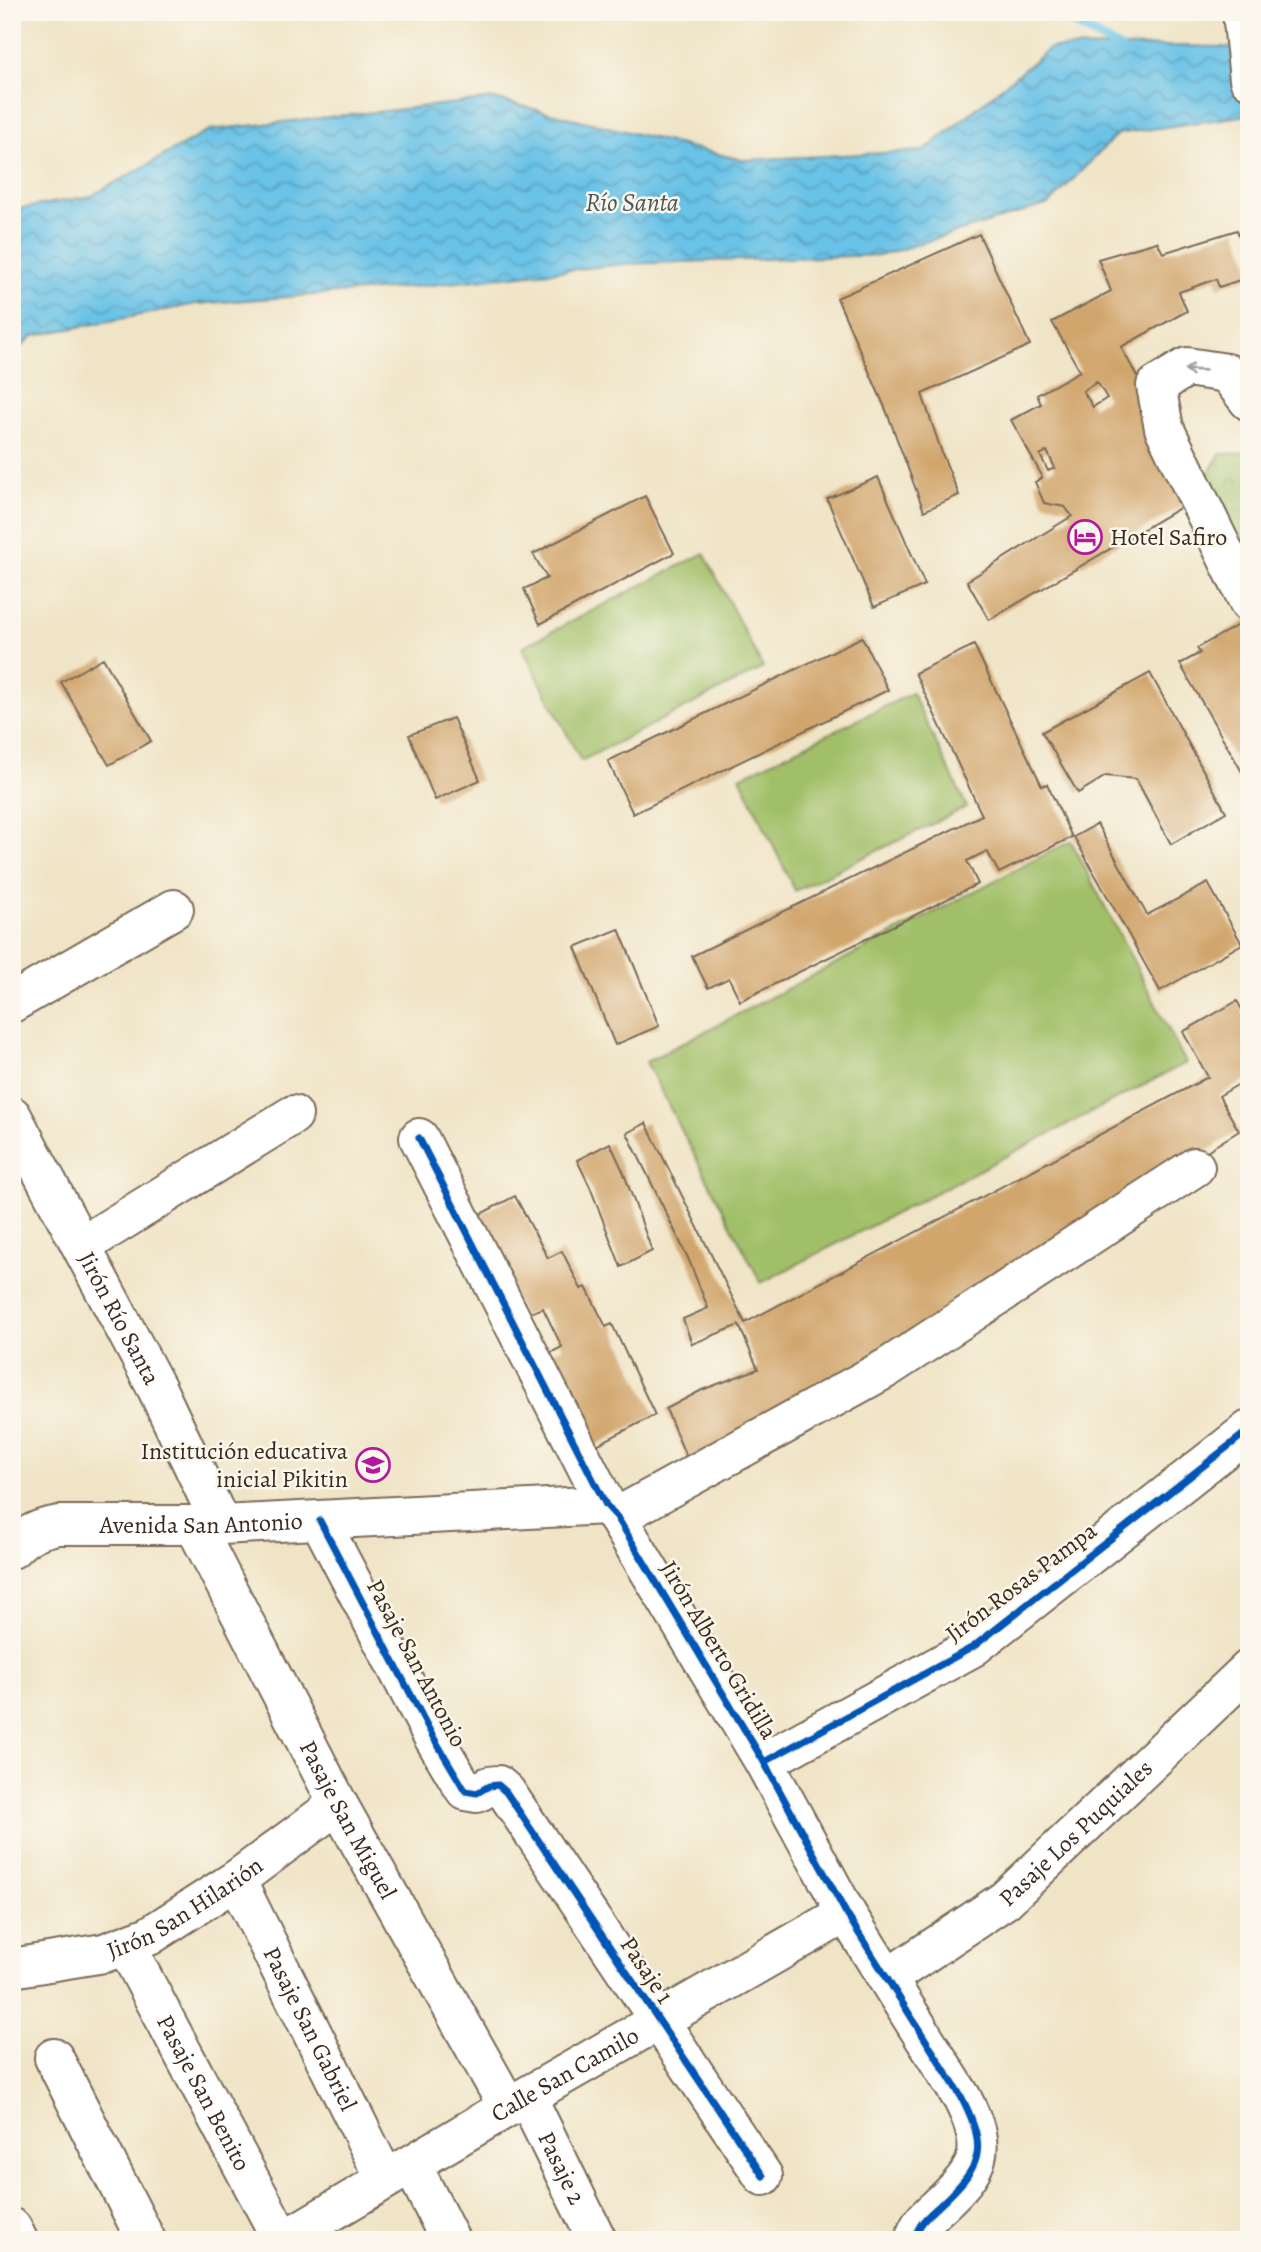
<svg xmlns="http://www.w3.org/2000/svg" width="1261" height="2252" viewBox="0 0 1261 2252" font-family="Alegreya,serif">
<defs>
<pattern id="park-crowns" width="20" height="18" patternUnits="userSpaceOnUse" patternTransform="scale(1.75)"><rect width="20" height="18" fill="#a1bf67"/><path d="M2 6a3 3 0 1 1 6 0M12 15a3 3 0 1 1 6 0" fill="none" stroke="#849b54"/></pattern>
<pattern id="water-waves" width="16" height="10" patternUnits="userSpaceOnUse" patternTransform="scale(1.75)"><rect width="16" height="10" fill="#69c2e7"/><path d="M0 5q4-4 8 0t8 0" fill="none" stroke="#589ebb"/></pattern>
</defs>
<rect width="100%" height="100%" fill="#fbf7ec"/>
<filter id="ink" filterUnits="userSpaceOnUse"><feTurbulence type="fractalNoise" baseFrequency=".0143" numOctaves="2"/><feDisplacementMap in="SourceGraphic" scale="14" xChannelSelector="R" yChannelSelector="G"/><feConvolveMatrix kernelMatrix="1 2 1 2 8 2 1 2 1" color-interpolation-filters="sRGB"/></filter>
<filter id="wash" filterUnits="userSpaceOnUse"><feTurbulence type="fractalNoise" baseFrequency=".00686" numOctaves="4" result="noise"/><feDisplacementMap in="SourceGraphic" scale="28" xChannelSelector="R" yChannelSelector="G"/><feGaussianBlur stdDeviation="1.57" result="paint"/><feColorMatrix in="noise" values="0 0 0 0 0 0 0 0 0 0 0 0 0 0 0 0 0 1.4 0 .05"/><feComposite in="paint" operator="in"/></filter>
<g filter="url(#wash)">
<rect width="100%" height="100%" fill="#f0e4c6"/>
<!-- green -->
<path fill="#a1bf67" stroke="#6e7442" stroke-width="2" d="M704,553L763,668L581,761L522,647Z
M912,693L967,807L795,891L740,777Z
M1071,841L1186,1063L761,1283L646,1062Z"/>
<!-- park -->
<path fill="url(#park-crowns)" stroke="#6e7442" stroke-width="2" d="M1246,453L1249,461V574L1206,477L1220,454Z"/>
<!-- water -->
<path fill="url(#water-waves)" stroke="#527682" stroke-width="2" d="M1187,46L1249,48V115L1117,134L1049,204L882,255L624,264L402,288L196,304L33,336L12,355V210L91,196L210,130L494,99L742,160L924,151L1050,48Z"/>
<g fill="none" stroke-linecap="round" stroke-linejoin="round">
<!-- stream -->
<path stroke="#69c2e7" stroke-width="10" d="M1056,12L1126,53"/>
</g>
<g id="blocks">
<!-- building -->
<path fill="#d1a66d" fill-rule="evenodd" d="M1237,230L1249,264V277L1219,287L1216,279L1179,292L1187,311L1121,347L1139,380L1193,500L989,620L967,581L1072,516L1065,507L1044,503L1035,482L1042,478L1041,474L1011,420L1041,404L1037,395L1080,371L1052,322L1111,291L1098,259L1157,242L1163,253ZM1097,382L1107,398L1093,407L1083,391ZM1047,451L1055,468L1048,471L1040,455Z
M979,234L1030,345L922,394L943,456L959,495L924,511L886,410L837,298Z
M878,477L925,585L874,607L827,499Z
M645,496L674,553L540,624L524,589L547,578L533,554Z
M1249,619V784L1180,664L1200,653L1197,648Z
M862,637L888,690L633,814L608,761Z
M974,645L1042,786L1047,784L1072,837L999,873L987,851L967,861L978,884L740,1001L729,978L708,988L692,956L982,815L915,673Z
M103,658L151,741L109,765L61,682Z
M1150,673L1226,812L1171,844L1136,779L1106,776L1078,793L1042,732Z
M453,718L480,780L435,800L409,735Z
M1097,824L1147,915L1208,883L1242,944L1160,991L1074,837Z
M619,929L659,1026L615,1045L575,947Z
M1237,1001L1249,1022V1078L1219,1096L1239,1131L692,1471L666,1409L702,1390L758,1369L739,1325L692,1344L683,1319L708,1308L688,1258L627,1133L646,1123L745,1323L1208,1077L1183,1032Z
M610,1143L623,1171L652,1251L621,1267L590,1187L577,1160Z
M515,1196L548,1258L562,1251L581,1289L586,1287L606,1327L612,1324L655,1415L591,1448L546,1355L562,1347L543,1308L523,1316L473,1218Z"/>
</g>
</g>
<g filter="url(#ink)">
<use href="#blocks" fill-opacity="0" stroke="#7a6b59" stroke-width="2"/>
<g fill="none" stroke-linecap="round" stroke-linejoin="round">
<!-- minor casing -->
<g stroke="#7a6b59" stroke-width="42">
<g id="minor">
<path d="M1249,401L1227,373L1187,367L1156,386L1164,428L1249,603"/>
<path d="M12,1003L174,909"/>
<path id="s1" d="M12,1116L157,1389L221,1525"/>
<path d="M419,1138L606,1505L617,1517L764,1762L846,1913L962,2098C989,2151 981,2167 939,2206C926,2218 919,2223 914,2240"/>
<path d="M83,1245L293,1115"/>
<path d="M617,1517L887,1368L1195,1167"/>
<path d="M320,1521L432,1735L463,1787L466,1791L477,1793L489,1786L498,1785L506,1792L763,2176"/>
<path id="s2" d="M195,1526L338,1804L508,2107"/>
<path id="s3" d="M12,1549C26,1534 40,1528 59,1525H221L606,1505"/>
<path d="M764,1762L973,1647L1249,1430"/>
<path id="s4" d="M236,1880L385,2179"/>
<path id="s5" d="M126,1946L282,2240"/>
<path id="s6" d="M12,1968L104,1953L149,1936L236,1880L338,1804"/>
<path id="s7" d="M888,1978L1005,1900L1249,1669"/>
<path d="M54,2058L146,2240"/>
<path id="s8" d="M527,2097L597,2240"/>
<path d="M412,2165L450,2240"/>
<path d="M12,2228L18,2240"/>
<path id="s9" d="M284,2240L508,2107L846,1913"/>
</g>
</g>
<!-- major casing -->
<g stroke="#7a6b59" stroke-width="42">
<path id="major" d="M1242,12L1249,79"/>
</g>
<!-- minor -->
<use href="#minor" stroke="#fff" stroke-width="38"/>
<!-- major -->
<use href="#major" stroke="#fff" stroke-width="38"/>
<!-- cycleway casing -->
<g stroke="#fbf7ec" stroke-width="11">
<path id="cycleway" d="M419,1138L606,1505L617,1517L764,1762L846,1913L962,2098C989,2151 981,2167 939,2206C926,2218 919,2223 914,2240
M320,1521L432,1735L463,1787L466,1791L477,1793L489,1786L498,1785L506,1792L763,2176
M764,1762L973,1647L1249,1430"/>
</g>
<!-- cycleway -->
<use href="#cycleway" stroke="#0057b8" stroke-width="7"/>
</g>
<!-- one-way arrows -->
<defs><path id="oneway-shaft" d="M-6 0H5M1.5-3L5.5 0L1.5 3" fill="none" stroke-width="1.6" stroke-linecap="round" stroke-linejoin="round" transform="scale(1.75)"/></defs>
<use stroke="#a79f9a" href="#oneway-shaft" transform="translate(1195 370) rotate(-178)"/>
</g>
<!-- icons -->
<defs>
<g id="hotel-ring" transform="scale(1.75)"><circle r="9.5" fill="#fbf7ec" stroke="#b5179e" stroke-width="1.5"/><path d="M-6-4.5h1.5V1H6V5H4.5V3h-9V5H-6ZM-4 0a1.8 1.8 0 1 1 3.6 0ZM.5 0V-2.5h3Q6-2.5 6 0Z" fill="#b5179e"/></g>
<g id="school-ring" transform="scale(1.75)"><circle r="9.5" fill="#fbf7ec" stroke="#b5179e" stroke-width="1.5"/><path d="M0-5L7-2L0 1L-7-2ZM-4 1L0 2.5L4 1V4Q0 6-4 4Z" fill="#b5179e"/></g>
</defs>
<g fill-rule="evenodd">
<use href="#hotel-ring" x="1085" y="537"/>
<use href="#school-ring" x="373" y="1465"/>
</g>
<g text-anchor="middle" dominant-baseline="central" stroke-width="5" stroke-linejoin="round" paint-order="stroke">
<!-- poi labels -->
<g font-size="24" fill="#3b2a1e" stroke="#fbf7ec" text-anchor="start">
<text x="1110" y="537">Hotel Safiro</text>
<text x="348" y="1451" text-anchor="end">Institución educativa<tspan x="348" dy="28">inicial Pikitin</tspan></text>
</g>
<!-- street labels -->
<g font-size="24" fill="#3b2a1e" stroke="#fbf7ec">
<text stroke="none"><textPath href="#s1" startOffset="229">Jirón Río Santa</textPath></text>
<text stroke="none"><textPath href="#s3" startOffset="196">Avenida San Antonio</textPath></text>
<text transform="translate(1021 1582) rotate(-37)">Jirón Rosas Pampa</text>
<text transform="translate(719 1650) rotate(59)">Jirón Alberto Gridilla</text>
<text transform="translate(417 1663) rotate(62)">Pasaje San Antonio</text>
<text stroke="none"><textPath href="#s2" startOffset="331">Pasaje San Miguel</textPath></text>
<text stroke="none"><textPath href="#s7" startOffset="238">Pasaje Los Puquiales</textPath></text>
<text stroke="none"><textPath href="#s6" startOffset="186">Jirón San Hilarión</textPath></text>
<text transform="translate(647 1970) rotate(56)">Pasaje 1</text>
<text stroke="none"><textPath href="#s4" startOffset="166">Pasaje San Gabriel</textPath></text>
<text stroke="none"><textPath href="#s9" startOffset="326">Calle San Camilo</textPath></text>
<text stroke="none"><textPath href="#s5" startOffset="166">Pasaje San Benito</textPath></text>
<text stroke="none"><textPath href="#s8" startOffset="79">Pasaje 2</textPath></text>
</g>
<!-- water labels -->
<g font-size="26" font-style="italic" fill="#49585a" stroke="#fbf7ec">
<text x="632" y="202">Río Santa</text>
</g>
</g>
<!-- margin -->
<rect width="1261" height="2252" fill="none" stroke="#fbf7ec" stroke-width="42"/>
</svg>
